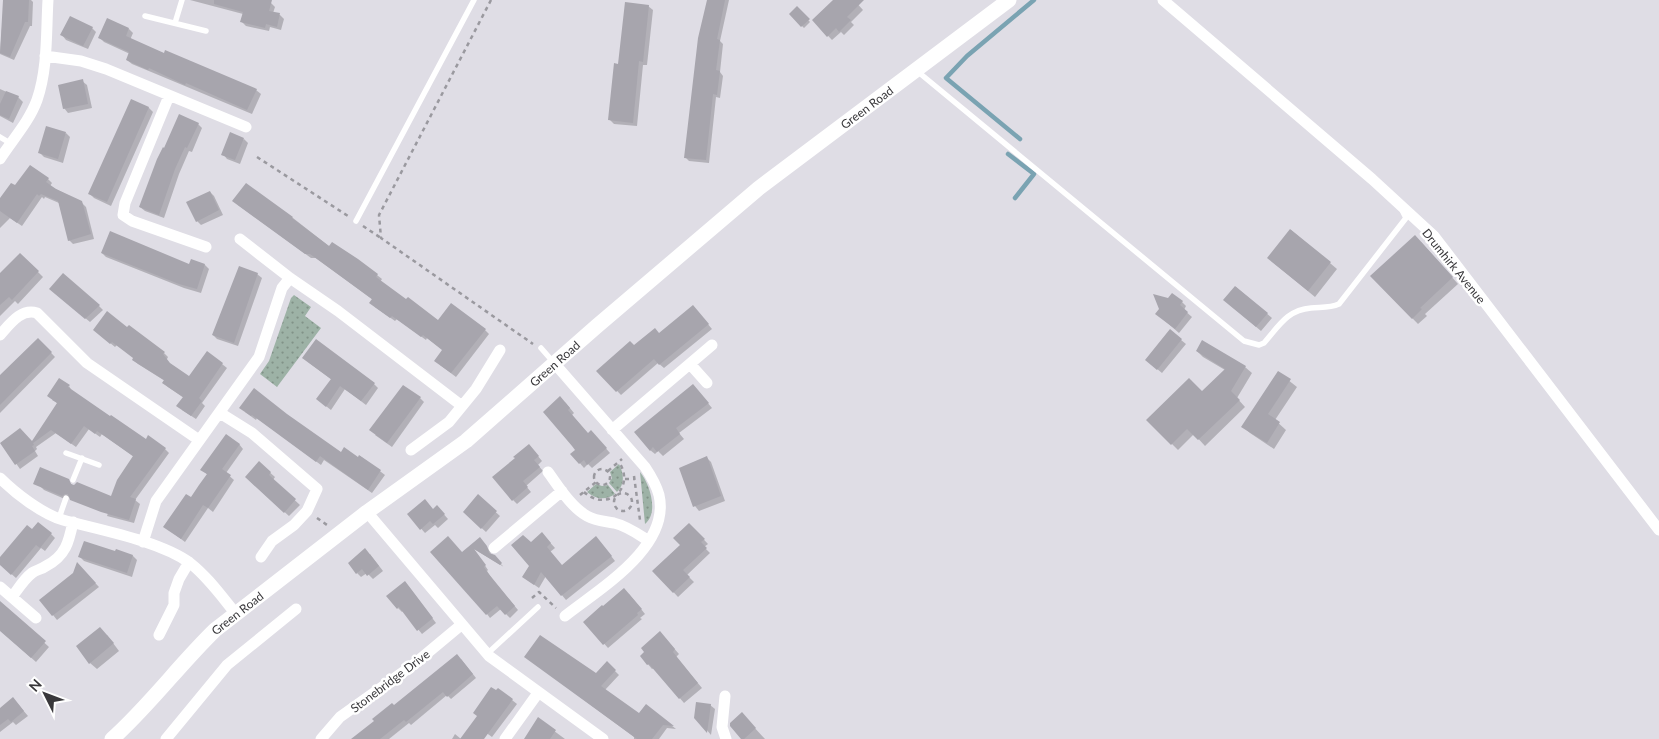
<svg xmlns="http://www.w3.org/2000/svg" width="1659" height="739" viewBox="0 0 1659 739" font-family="Lato,sans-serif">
<defs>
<pattern id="grass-dots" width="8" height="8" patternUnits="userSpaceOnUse" patternTransform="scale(1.25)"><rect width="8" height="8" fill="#9db2a6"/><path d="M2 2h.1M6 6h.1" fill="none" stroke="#819288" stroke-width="1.8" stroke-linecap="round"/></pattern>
</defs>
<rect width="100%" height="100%" fill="#dfdde5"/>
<!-- grass -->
<path fill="url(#grass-dots)" d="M294,295L311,307L305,316L321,328L277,387L260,374L269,361L291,298Z
M619,464C624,474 625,484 617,492L609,483L612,478L610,472Z
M640,472C650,484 659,513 645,524Z
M596,484L602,486L608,485L615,494C605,501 596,499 587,492Z"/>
<!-- shadow -->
<path fill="#0003" d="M4,0H31L33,2L32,26H30L14,60L0,54Z
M190,0H261L271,3L275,7L273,13L280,15L284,19L281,30L270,27L269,31L246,26L241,21L243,14Z
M708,0H729L720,41L723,44L720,72L723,76L720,98L716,97L709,163L689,161L685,157Z
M835,0H854L863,10L851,22L854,25L844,35L841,32L832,40L813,20Z
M648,6L653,10L647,65H643L637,126L614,124L610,120L619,65Z
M797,8L810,22L804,28L790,14Z
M92,28L96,32L88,49L66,40L62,35Z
M129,29L133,33L130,40L256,90L261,94L252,114L132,64L127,60L130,54L104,42L100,38Z
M82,81L87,85L92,108L68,113L64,108Z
M0,89L18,97L23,102L13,123L0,116Z
M132,100L149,108L153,112L111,206L94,198L90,194Z
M198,124L202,128L192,152L189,151L179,174L164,218L145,211L140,207Z
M66,133L70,137L63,163L44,157L40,153Z
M244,139L248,143L240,164L227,159L223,154Z
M48,179L52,183L50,186L81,202L86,207L94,239L73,244L69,240L59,203L45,197L44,199L42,197L22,226L10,218L0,228V200L16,187Z
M246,184L293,218L330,247L377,275L382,279L380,282L438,322L485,330L489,334L456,377L440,365L443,350L427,338L426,340L397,319L395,321L375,307L373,300L316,258H311L238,205Z
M210,192L214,196L223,215L201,225L197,221Z
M1291,230L1337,269L1315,297L1275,264Z
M1421,242L1458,284L1425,314L1427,316L1418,324L1371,276Z
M102,253L190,266L205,265L209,269L201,293L184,288L106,257Z
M20,254L43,277L18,304L15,301L0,316V275Z
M257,274L262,278L238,346L217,339L213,335Z
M1236,287L1272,318L1261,331L1229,304Z
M55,293L99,306L103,310L90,322Z
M1182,302L1186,306L1184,310L1192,317L1179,333L1157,314Z
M697,311L712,329L664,368L658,363L621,395L598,371L634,347L659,334Z
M127,329L164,353L168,357L166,361L190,378L222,364L227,368L202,403L205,406L196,419L182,410L184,398L168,387L164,383L165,381L138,364L133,360L134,358L117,345L115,347L99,334Z
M1170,331L1186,344L1162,373L1151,364Z
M38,339L55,357L0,413V377Z
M1197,351L1245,367L1252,373L1237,398L1245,407L1205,446L1194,434L1178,450L1148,420L1202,393L1225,370L1203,357Z
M308,362L374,384L378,388L366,405L345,389L331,410L322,403L332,380Z
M1278,372L1297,387L1275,420L1286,430L1274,449L1250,433L1243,427Z
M69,386L72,391L146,441L165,449L169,453L135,500L140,504L134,523L107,516L76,503L107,516L108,513L69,497L67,500L44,490L40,486L68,480L73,486L112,498L134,457L102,434L100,437L89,429L76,447L56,433L36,447L37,449L35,451L38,456L20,469L1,442H32L59,404L52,400Z
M697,390L712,408L679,433L684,439L663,456L658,451L655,454L650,450Z
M420,398L424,402L392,447L375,435Z
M565,402L574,413L572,415L588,434L595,436L610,453L592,468L588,464L584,468L572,454L576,450Z
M245,412L286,415L341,454L358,458L360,456L385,475L372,493L324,460L321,465L257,418L256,420Z
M239,444L243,449L226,473L234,480L213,512L208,508L185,542L165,527L192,499L208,475L202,470Z
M533,450L542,461L538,465L543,471L526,486L531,492L517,504L513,500Z
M707,458L711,462L725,501L699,511L695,506Z
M259,463L275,477L273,480L300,505L289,516L251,482Z
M478,496L500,516L486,532L464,512Z
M433,510L441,511L448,519L438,528L435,525L425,533L408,514Z
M689,524L708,544L704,547L710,553L687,575L694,582L678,597L654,571L681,545Z
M32,531L51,534L55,538L45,551L41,548L16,578L0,564V559Z
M546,538L555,548L550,552L562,567L600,542L615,561L566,600L546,576L539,588L523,577Z
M483,542L490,551L491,555L504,567L474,549L488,570L487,571L492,579L518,610L510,618L501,609L490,618L487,614L462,554Z
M116,553L133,556L137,560L132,577L84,561L80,557Z
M370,554L383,571L373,579L367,573L361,577L357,573Z
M77,564L99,587L57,620L41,600L74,574Z
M409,587L436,623L422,634L403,611L402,612L398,608Z
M629,594L645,614L640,618L642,619L608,648L585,622L604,608Z
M0,602L49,647L36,662L0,630Z
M107,635L119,651L97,669L90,663Z
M664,637L679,654L676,657L702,688L684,703L654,668L652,669L641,656Z
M526,657L596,675L607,663L619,675L605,690L639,714L646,705L676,729L667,728L659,739H634V737Z
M461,659L476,678L451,699L447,695L411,725L409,723L389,739H353Z
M512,700L517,704L492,737L478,727Z
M17,703L28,716L16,725L13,722L0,732V709Z
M710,705L715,709L711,735L696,717Z
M742,714L765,739H744L742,737Z
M538,719L565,739H525Z
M455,734L461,739H452Z"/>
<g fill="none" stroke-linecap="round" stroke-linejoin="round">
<!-- stream -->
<path stroke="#7aa3b2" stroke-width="4.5" d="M1020,139L946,78L967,56L1034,0
M1008,154L1034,174L1015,198"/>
</g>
<!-- building -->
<path fill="#a7a5ad" d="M3,0H29L28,22H25L10,57L0,53Z
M214,0H272L269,11L280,13L277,27L266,24L265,28L240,22L243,12L214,4Z
M707,0H725L717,39L720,40L716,70L720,71L717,95L713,94L706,160L684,158L698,38Z
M833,0H864L847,17L851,20L839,32L836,28L827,37L812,20Z
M625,2L649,5L643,62L639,61L633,123L608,120L614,63L618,64Z
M797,6L810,19L801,27L789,14Z
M70,16L93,27L83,46L60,35Z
M107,18L129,28L126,36L164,53L165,50L257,89L247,110L186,83L185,85L149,68L148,70L126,60L129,52L98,38Z
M83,79L88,104L63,109L58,85Z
M6,91L19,96L9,119L0,115V104Z
M131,99L149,107L107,202L88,194Z
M179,114L199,123L187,148L185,147L175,169L159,215L139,207L157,159L163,147L164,148Z
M46,126L66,132L58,159L38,153Z
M230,132L244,138L235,160L221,155Z
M30,165L49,178L46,182L56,189L82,201L91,234L68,241L58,201L41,194L39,196L37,194L17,223L0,211V198L11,183L15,185Z
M246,183L293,217L292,218L329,246L332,242L358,259L378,274L376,277L406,299L408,297L438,320L451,303L486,329L451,373L434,361L442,350L423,335L421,337L392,316L390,318L369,303L372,299L310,254H305L232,201Z
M210,191L219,210L196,222L186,202Z
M1290,229L1331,262L1308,291L1267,258Z
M110,231L189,264L191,259L205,264L197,289L179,284L101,253Z
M1415,235L1453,277L1420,308L1422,309L1412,319L1370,276Z
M20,253L39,271L12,300L9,297L0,305V273Z
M239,266L258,273L234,343L212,335Z
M63,273L100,305L85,319L49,289Z
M1235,286L1268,313L1256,327L1223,300Z
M1172,293L1183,301L1180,305L1188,312L1175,329L1155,314L1159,309L1153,294L1168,298Z
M693,305L709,324L659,365L654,359L616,392L596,371L630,341L634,345L655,328L659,333Z
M107,311L127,327L129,325L165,352L163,354L170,363L189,376L207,351L223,363L199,398L202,401L191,416L176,406L183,397L162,383L164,380L132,360L133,358L112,342L110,344L93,330Z
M1170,329L1182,339L1157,370L1145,360Z
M38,338L52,352L0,405V375Z
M316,339L375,383L361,401L340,386L326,407L316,399L331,379L302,358Z
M1202,340L1246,366L1231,391L1240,400L1198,440L1187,429L1171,445L1146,420L1189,378L1202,391L1225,369L1196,351Z
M1278,371L1291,379L1268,414L1280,422L1267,443L1241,427Z
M59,378L70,385L68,387L110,416L111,415L146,439L148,435L166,448L130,497L136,499L129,520L101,512L70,500L68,494H65L62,496L33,484L40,467L69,479L71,484L74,485L77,482L111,496L117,480L133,456L97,431L95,434L84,426L71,444L51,430L33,443L34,445L32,446L35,451L15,465L0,443L20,428L32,441L57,403L47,396Z
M693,384L709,403L676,428L680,434L657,452L653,447L650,451L634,432Z
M403,385L421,397L387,443L369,430Z
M254,388L287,414L341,452L344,447L358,457L359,455L381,470L368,490L320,456L316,462L252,415L251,416L239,408Z
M560,396L570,408L568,410L588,433L591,430L607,448L587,465L584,460L579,464L570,454L575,450L572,446L543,412Z
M226,434L240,444L222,469L231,475L208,508L203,505L181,539L163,527L186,494L191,497L199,485L207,474L200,470Z
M529,444L539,456L534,460L540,467L523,481L528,487L512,501L492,477L515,458L513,457Z
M707,456L721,496L693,507L679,468Z
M259,461L271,472L269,475L296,499L284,513L245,477Z
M478,494L497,511L481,529L463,512Z
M425,499L433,509L437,505L445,514L433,524L430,521L420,530L407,514Z
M38,522L52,533L40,548L36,545L11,575L0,565V557L27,525L32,529Z
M689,523L705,539L701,542L707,548L683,570L690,577L673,593L652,571L680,545L673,538Z
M542,532L551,543L547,547L562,565L596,536L612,556L561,596L541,572L534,585L522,577L529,566L511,545L523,535L531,542Z
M448,536L462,552L480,537L487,546L489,553L495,555L502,563L500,565L474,549L486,565L484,567L488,573L515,606L505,615L497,606L486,615L430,552Z
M84,541L115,551L116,549L133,555L127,573L78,557Z
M365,548L379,566L367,576L362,569L356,574L348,563Z
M77,562L96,583L52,616L39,600L73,573Z
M405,581L433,618L417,631L399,607L397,609L386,596Z
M624,588L642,609L637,613L638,615L603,645L583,622L602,605L603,606Z
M0,601L46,641L31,658L0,631Z
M100,627L114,643L89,664L76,646Z
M660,631L675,649L673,652L698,683L679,699L649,664L647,665L640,656L644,652L641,648Z
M540,635L596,673L607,661L616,670L601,686L639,713L646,704L674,726L663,725L652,739H637L524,657Z
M457,654L473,674L447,697L443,692L406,722L404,720L380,739H351L374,721L372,719L392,703L394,705Z
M491,687L496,690L498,688L513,699L484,739H460L477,716L473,713Z
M13,697L24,711L11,722L8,719L0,725V708Z
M696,702L711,704L707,733L694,718Z
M742,712L756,728L744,739H741L730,726V723Z
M538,717L556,730L550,739H524Z"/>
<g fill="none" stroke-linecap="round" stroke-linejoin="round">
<!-- path -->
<path stroke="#9a999f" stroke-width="2.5" stroke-dasharray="4 4" stroke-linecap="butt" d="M491,0L379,215L381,238L533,344
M257,157L348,216
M363,226L381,238
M594 477a8 8 0 1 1 16 0a8 8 0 1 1-16 0Z
M608,471L622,459
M634,476L640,520
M625,479H635
M584,492C607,513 636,488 619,462
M614 502a9 9 0 1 1 18 0a9 9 0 1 1-18 0Z
M580,495L596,482
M317,518L327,525
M532,598L539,592L556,608"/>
<!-- service -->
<path stroke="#fff" stroke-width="5.5" d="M145,16L206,31
M175,23L182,0
M917,71L1244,341L1259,345L1264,343C1279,326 1287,310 1311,308C1321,307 1330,308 1339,304L1406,218L1403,212
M0,137L10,143
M356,221L474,0
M541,348L555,364
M66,453L99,465
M73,480L82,458
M59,518L66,498
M487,654L538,607"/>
<!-- minor -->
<path stroke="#fff" stroke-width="11" d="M1163,0L1372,179L1434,236L1659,530
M45,56L81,61L106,69L246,127
M169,96L125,203L123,215L132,221L206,247
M0,159C12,140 29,122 37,100C48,68 46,33 48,0
M240,239L290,278L338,311L462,406
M0,335C10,324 21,308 37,313L87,363L199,440
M555,364L645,467C651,476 656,484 659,495C671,547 599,589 565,616
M690,364L707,383
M220,413L252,433L317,489L307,511L294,525L272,541L261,557
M612,430L712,345
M411,450L449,422L476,389L500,350
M548,472C559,487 571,507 587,516C596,521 604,521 614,523C627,526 638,534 649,541
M0,478C15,493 42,514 63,520C100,530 160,541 190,563C208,577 222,597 236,614
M367,512L489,656L603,739
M143,542L156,501L259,357L282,288L290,278
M494,548L562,491
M0,587L36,618
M12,597C18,589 24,579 32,573C36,570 42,569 46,566C66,556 69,541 73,522
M159,635L174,605V593L179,579L189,562
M725,696L722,727L726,739
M166,739L227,665L296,609
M321,739L340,717L413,665L461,625
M505,739L538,693"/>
<!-- tertiary -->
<path stroke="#fff" stroke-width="15" id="s1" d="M112,739C149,706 179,665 215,630L367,512L466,441L597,326L759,188L1009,0"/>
</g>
<g text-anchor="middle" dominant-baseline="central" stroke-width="5" stroke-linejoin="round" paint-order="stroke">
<!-- street labels -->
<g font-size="12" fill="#39383b" stroke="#fff">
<text stroke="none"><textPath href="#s1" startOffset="986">Green Road</textPath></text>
<text transform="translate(1454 266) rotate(51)">Drumhirk Avenue</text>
<text stroke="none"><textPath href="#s1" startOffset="582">Green Road</textPath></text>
<text stroke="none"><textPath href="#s1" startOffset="178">Green Road</textPath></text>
<text transform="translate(390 681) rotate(-37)">Stonebridge Drive</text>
</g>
</g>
<!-- north arrow -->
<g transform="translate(45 694) rotate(312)" stroke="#ffffff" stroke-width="4" paint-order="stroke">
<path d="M0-4L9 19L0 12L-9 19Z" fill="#39383b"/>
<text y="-8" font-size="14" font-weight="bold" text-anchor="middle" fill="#39383b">N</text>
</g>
</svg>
